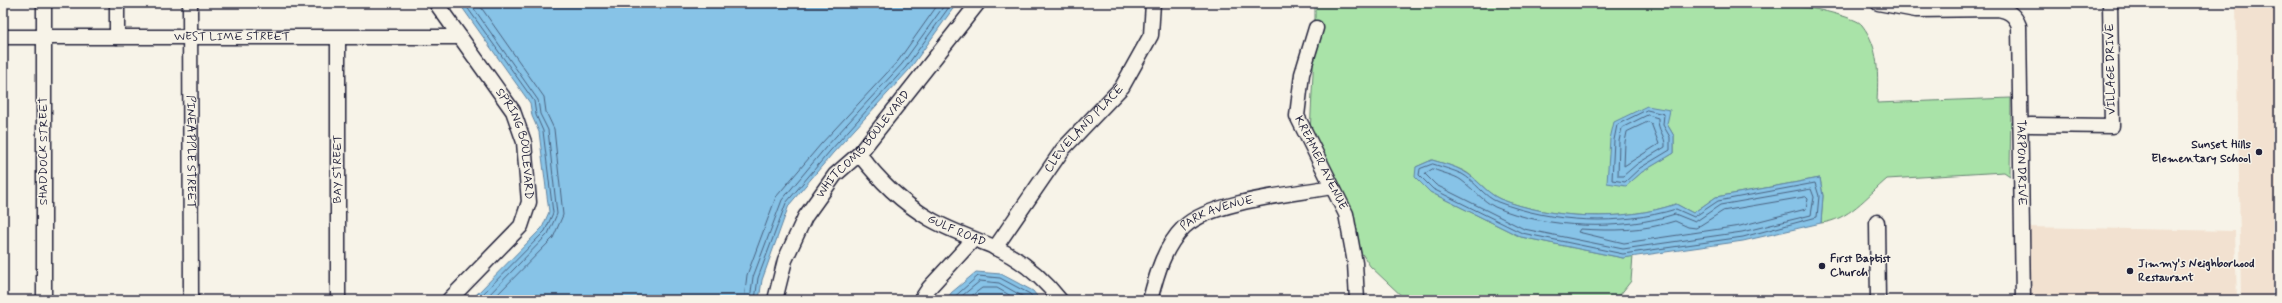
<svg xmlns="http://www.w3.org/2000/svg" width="2282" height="303" viewBox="0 0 2282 303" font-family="Mynerve,sans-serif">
<rect width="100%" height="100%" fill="#f7f3e8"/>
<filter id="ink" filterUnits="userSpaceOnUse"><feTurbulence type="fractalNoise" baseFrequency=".025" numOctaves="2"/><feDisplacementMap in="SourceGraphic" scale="8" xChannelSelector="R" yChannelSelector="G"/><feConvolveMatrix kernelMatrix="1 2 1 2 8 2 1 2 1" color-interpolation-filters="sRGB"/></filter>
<g filter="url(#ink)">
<!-- built -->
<path fill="#f2e1d0" d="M2236,3H2279V300H2241Z
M2028,227L2235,231L2237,300H2029Z"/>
<!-- green -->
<path fill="#a9e3a8" stroke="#668272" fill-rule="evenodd" d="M1315,3H1607C1624,5 1641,2 1658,3C1673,4 1677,7 1693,3C1746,3 1794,0 1846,17C1851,19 1859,21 1862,25C1880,48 1878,76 1877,103L2011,98L2010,176L2004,172L1887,179C1866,197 1849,220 1821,223L1823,196L1820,178L1716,197L1693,213L1676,204C1624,222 1551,219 1500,199C1486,193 1477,178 1464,171C1454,166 1442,163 1432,160L1416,167L1430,192L1521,237L1623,258L1633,256L1631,281L1616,300H1406L1370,266L1359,249L1337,180H1335L1310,133L1314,53L1323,24L1315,20ZM1667,124L1674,136V153L1642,172L1626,186Z"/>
<!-- water -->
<path fill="#87c3e7" stroke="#5f83a2" d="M459,3H957L909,70L833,153L789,205L762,280L759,300H471L542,228L549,212L539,132L532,116L530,103Z
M1647,106L1670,110L1667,124L1674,136V153L1642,172L1626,186L1607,183L1610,139L1614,122Z
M1432,160C1442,163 1454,166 1463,171C1477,178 1486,193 1500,199C1551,219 1624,222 1676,204L1693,213L1716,197L1820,178L1823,196L1821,223L1743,241L1623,258L1521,237L1430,192L1415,177L1416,167Z
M976,272L1001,274L1033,291L1040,300H947L951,293Z"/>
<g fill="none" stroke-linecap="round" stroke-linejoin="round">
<!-- shore -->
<path stroke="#4a6280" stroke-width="1" d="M464,3L534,101L536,115L543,131L553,213L545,231L477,300
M470,3L538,100L540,114L548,130L557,214L548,234L484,300
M478,3L544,97L546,112L554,129L563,215L553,238L492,300
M1647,110L1664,114L1663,125L1670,137V150L1640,168L1625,182L1612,180L1614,140L1617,125Z
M1648,115L1658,118C1657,130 1666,136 1665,147L1637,164L1623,176H1618L1619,141L1622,128Z
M1648,122L1651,123L1659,144L1624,166L1625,142L1627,132Z
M1433,164C1442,167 1453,170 1462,174C1475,181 1484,197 1498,202C1553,223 1620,226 1676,209L1694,217L1718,201L1815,183L1819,196L1817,217L1743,237L1623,254L1522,233L1433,189L1419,175L1420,169Z
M1433,169C1442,173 1454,175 1461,180C1472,188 1483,201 1495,207C1546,229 1623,231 1675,214L1695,222L1720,205L1811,189L1814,197L1811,215L1742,232L1623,249L1524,229L1436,185L1425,174Z
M1806,197L1808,199L1806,209L1740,226L1624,243L1578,232L1580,229C1612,231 1644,231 1675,221L1688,227L1696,228L1723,211Z
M744,300L747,275L776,197L821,144L898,61L939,3
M750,300L753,277L782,200L826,147L902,64L946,3
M755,300L758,278L786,203L830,151L906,67L952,3
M951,300L978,276L1000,278L1030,294L1035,300
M957,300L980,281L999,283L1029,300
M966,300L982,288H997L1018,300"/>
<!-- minor casing -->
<g stroke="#22223b" stroke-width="17">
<g id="minor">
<path d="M117,3V37"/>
<path id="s1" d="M190,3L191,300"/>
<path id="s2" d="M436,3L513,111L524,142L529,202L521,226L449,300"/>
<path id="s3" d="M1878,3L1916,10L1998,9C2009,11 2015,15 2019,26L2023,300"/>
<path id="s4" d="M1316,28L1302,74L1297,116L1346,214L1355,263L1357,300"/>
<path id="s5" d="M3,37H460"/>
<path d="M338,38V300"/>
<path d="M2030,125L2112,126L2110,3"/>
<path id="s6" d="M859,154C880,181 901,202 930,219C951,231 973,238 994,247C1021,259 1042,277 1060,300"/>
<path d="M1877,222L1878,300"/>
<path id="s7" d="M995,248L1063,149L1122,87L1151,35L1153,3"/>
<path d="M44,300V3"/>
<path id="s8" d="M775,300L785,260L805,217L835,175L859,154L978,3"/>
<path d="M921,300L929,288L973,240"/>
<path id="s9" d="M1150,300C1157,273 1164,247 1184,227C1211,201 1294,194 1332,187"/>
</g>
</g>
<!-- minor -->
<use href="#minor" stroke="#f7f3e8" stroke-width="14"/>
</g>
</g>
<!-- markers -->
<g fill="#22223b" stroke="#f7f3e8" stroke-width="1.5">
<circle cx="2259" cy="152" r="4"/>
<circle cx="1822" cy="266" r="4"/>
<circle cx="2130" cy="271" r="4"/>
</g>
<g text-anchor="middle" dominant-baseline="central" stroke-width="3" stroke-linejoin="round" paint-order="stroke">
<!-- street labels -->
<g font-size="12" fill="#22223b" stroke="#f7f3e8">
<text stroke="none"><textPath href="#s5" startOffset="229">WEST LIME STREET</textPath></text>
<text transform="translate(2111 69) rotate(-91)">VILLAGE DRIVE</text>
<text stroke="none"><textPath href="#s7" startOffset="149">CLEVELAND PLACE</textPath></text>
<text stroke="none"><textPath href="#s2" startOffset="165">SPRING BOULEVARD</textPath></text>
<text stroke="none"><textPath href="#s8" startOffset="182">WHITCOMB BOULEVARD</textPath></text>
<text transform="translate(44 151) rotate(-90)">SHADDOCK STREET</text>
<text stroke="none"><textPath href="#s1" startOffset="149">PINEAPPLE STREET</textPath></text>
<text stroke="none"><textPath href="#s4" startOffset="143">KREAMER AVENUE</textPath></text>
<text stroke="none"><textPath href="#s3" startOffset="286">TARPON DRIVE</textPath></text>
<text transform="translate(338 169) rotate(-90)">BAY STREET</text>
<text stroke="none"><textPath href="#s9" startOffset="118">PARK AVENUE</textPath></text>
<text stroke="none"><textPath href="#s6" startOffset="126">GULF ROAD</textPath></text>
</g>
<!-- poi labels -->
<g font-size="12" font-weight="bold" fill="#22223b" stroke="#f7f3e8" text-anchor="start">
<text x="2251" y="145" text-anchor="end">Sunset Hills<tspan x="2251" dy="14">Elementary School</tspan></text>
<text x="1830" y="259">First Baptist<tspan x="1830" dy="14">Church</tspan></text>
<text x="2138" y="264">Jimmy's Neighborhood<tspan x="2138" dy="14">Restaurant</tspan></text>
</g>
</g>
<!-- margin -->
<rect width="2282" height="303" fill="none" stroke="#f7f3e8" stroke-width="16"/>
<rect x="8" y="8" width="2266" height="287" fill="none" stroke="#22223b" stroke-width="1.5" filter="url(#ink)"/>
</svg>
